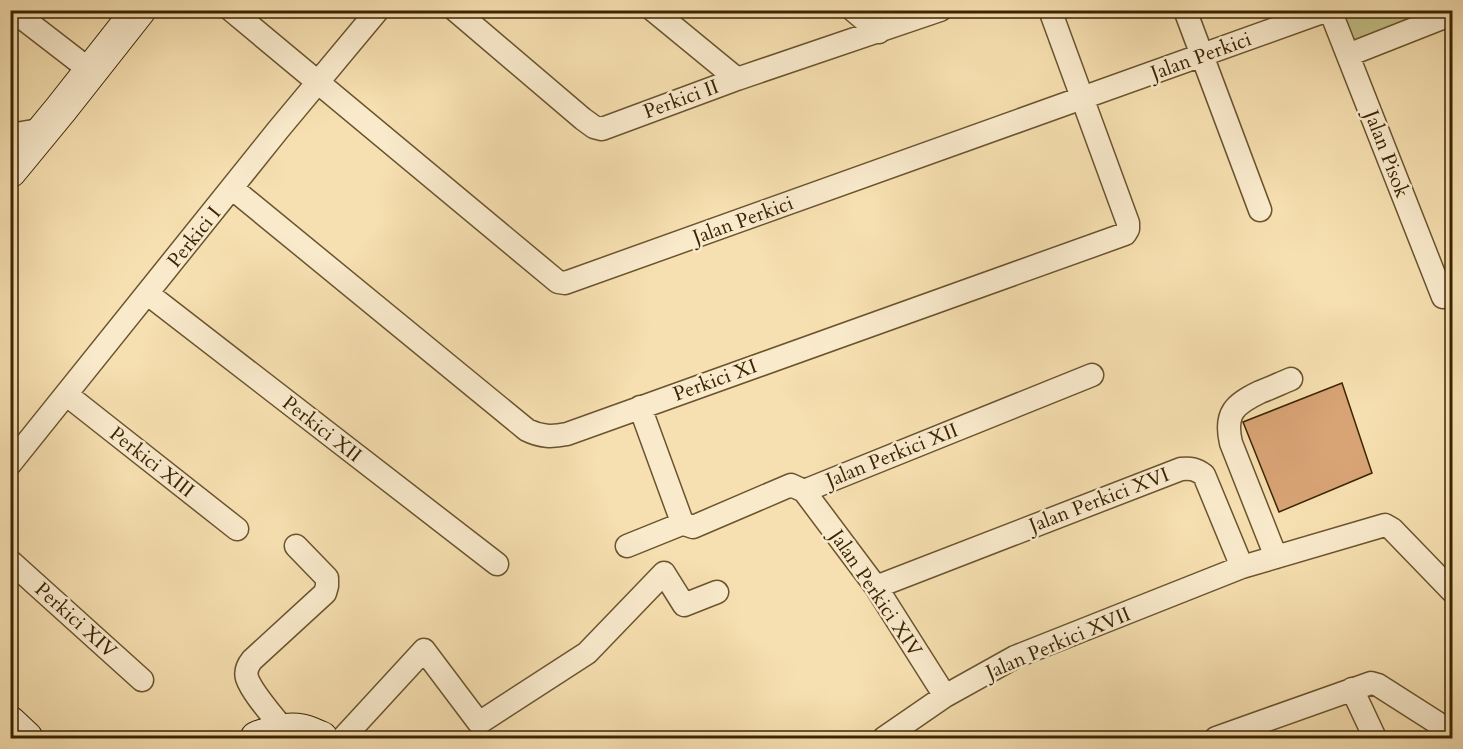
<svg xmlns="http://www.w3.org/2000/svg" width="1463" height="749" viewBox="0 0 1463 749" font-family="Cardo,serif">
<rect width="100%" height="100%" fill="#f6dfb0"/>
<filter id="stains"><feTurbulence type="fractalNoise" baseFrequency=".00333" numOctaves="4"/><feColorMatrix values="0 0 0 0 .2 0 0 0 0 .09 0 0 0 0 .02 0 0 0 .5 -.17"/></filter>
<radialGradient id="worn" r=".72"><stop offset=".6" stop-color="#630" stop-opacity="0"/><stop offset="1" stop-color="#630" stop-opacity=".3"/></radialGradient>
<!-- green -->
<path fill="#c3c087" stroke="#7f7245" stroke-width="1.5" d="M1452,10L1348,55L1332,11Z"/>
<!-- building -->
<path fill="#d8a375" stroke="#3b2503" stroke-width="1.5" d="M1342,383L1372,473L1279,512L1243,422Z"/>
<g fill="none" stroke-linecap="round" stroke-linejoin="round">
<!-- street casing -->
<g stroke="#6a542e" stroke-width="25">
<path id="street" d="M12,10L91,71
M231,10L558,282L565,283L1328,10
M455,10L583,119L594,127L602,129L737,79L940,10
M653,10L737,79
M853,10L879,32
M1185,10L1260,210
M1330,10L1443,297
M1348,55L1452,14
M10,135L45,129
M233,189L527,430C541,437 552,437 567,434L1125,234L1128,229V223L1050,10
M148,294L497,564
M67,395L237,529
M640,407L682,522L687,525L693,527L791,485L804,491L876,587L945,696
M10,464L278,130L378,10
M804,491L1092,375
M627,546L684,523
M1276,557L1231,443C1224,413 1235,404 1260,392C1271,388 1281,383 1291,379
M10,561L142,680
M876,587L1181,469C1191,468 1196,469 1204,475L1242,567
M1352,689L1375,738
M284,730C274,717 252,693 247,678C245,671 248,665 252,660L325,593L327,586V578L296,546
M343,738L424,650L479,723L587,653L664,573L684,605L717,592
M884,738L945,696L1015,657L1242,567L1385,525L1392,529L1452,591
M1216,738L1371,683L1378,685L1436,722L1452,733"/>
</g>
<!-- secondary casing -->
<g stroke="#3b2503" stroke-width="35">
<path id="secondary" d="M10,171L61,109L139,10
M10,723L26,738
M257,738C271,733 286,728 302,731C308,732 315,736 321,738"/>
</g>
<!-- street -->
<use href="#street" stroke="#f9eacc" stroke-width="22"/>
<!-- secondary -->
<use href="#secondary" stroke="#f9eacc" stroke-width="33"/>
</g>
<g text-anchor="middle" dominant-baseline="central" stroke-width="5" stroke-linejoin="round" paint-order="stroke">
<!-- street labels -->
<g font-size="20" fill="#3b2503" stroke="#f9eacc">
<text transform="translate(1201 56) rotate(-20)">Jalan Perkici</text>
<text transform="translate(681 99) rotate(-20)">Perkici II</text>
<text transform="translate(1387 154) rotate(69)">Jalan Pisok</text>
<text transform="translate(743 220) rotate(-20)">Jalan Perkici</text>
<text transform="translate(194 237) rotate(-51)">Perkici I</text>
<text transform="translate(715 380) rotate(-20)">Perkici XI</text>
<text transform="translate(322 429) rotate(38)">Perkici XII</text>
<text transform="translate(892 455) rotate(-22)">Jalan Perkici XII</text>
<text transform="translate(152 462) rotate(38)">Perkici XIII</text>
<text transform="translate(1099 500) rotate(-21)">Jalan Perkici XVI</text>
<text transform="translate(876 593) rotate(56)">Jalan Perkici XIV</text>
<text transform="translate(76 620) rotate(42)">Perkici XIV</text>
<text transform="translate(1058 643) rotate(-23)">Jalan Perkici XVII</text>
</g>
</g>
<!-- margin -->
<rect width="1463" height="749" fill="none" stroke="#f6dfb0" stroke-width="36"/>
<rect x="12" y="12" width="1439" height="725" fill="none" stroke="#3b2503" stroke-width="3"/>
<rect x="18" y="18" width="1427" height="713" fill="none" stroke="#3b2503" stroke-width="1.5"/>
<rect width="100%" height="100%" filter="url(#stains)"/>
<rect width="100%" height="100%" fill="url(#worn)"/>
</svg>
